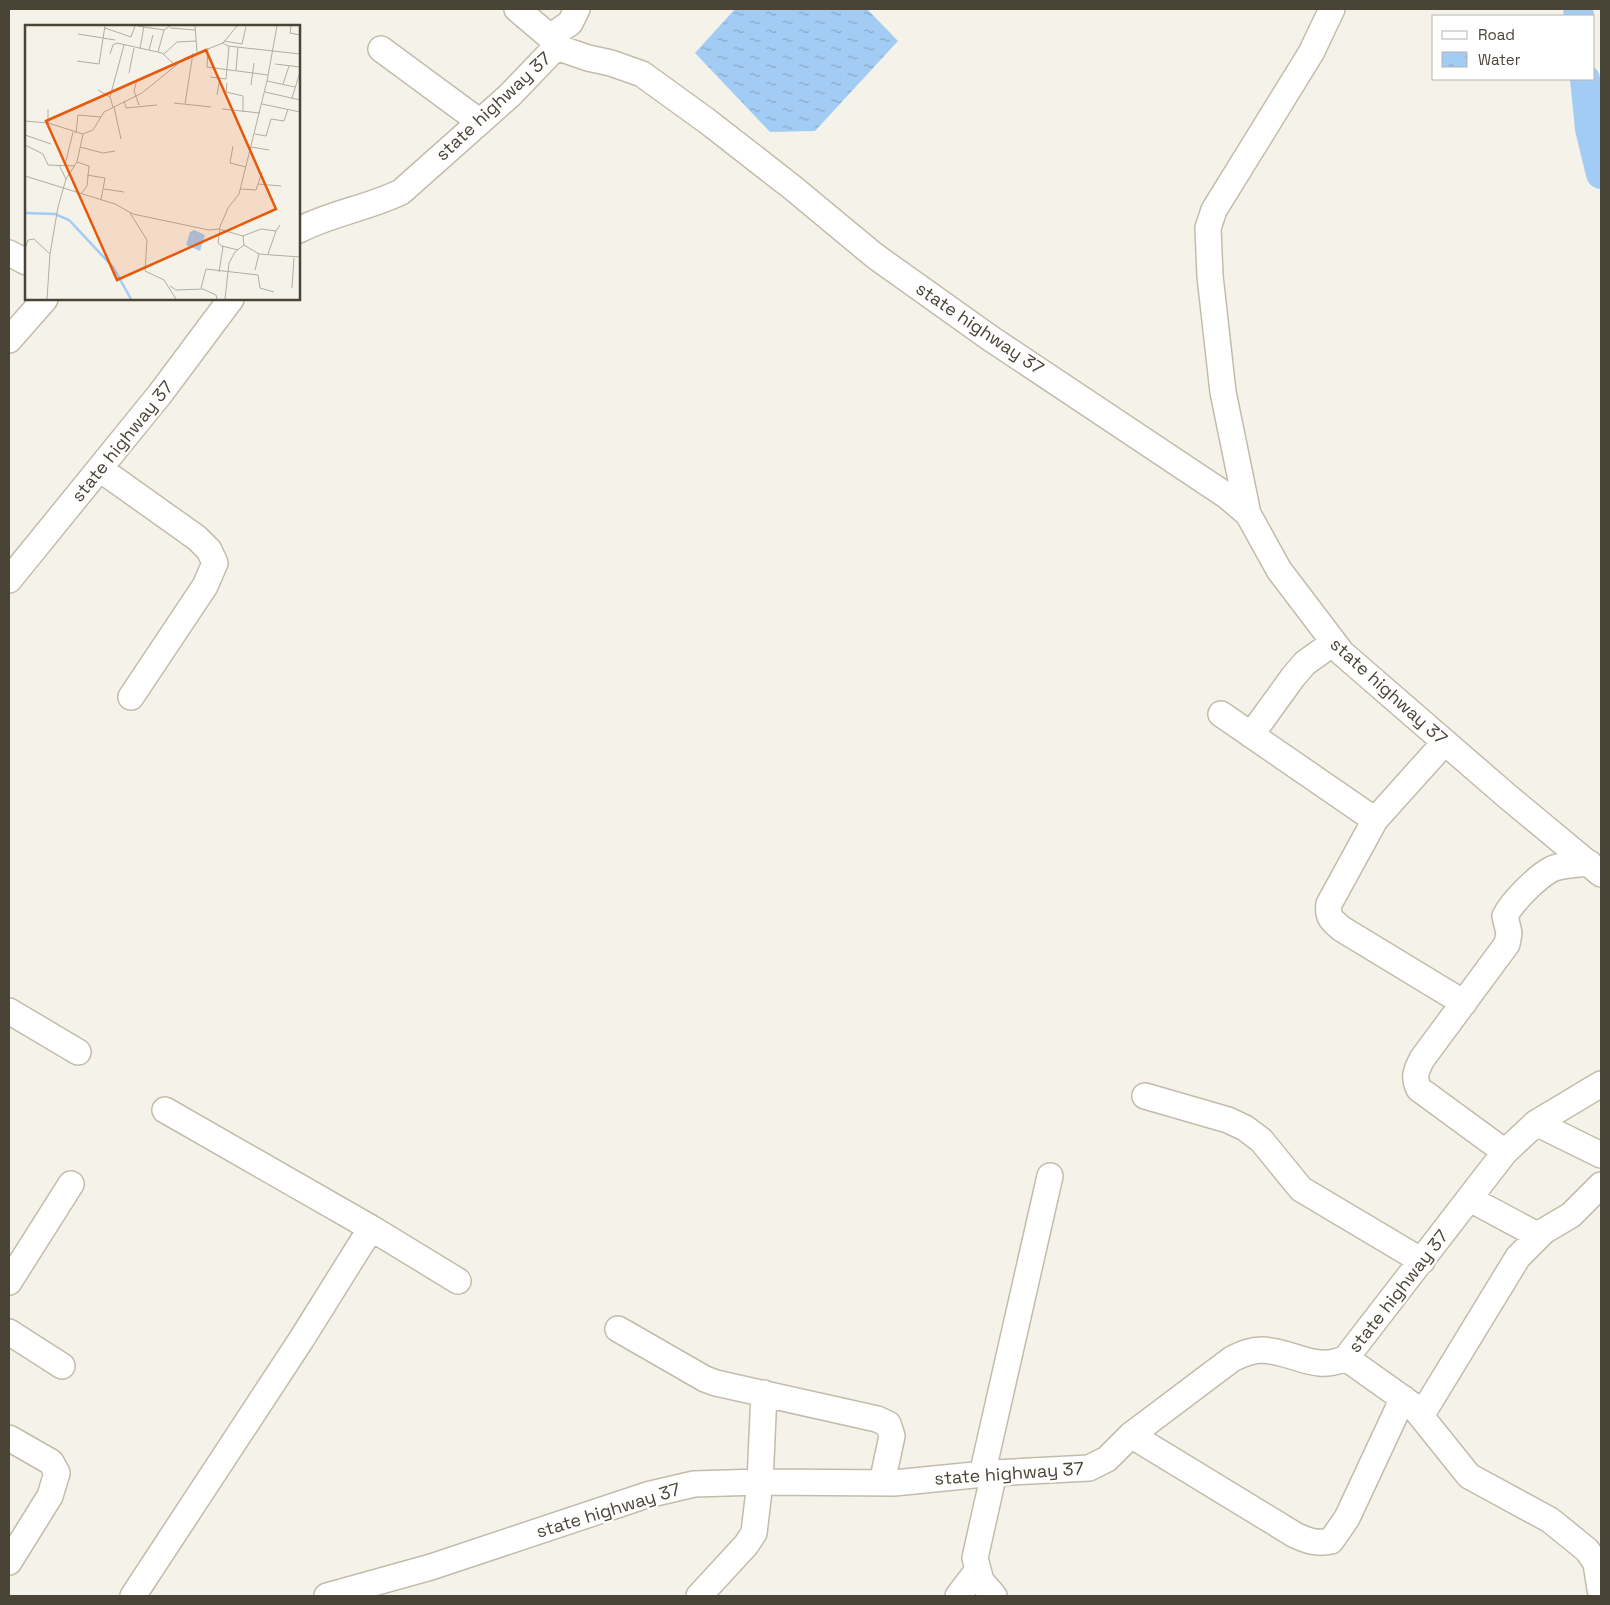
<svg xmlns="http://www.w3.org/2000/svg" width="1610" height="1605" viewBox="0 0 1610 1605" font-family="'Space Grotesk',sans-serif">
<defs>
<pattern id="water-ripples" width="26" height="14" patternUnits="userSpaceOnUse" patternTransform="scale(1.25)"><rect width="26" height="14" fill="#a3ccf5"/><path d="M2 4q2-2 4 0t4 0M15 11q2-2 4 0t4 0" fill="none" stroke="#87a7c7"/></pattern>
</defs>
<rect width="100%" height="100%" fill="#f5f3e9"/>
<!-- water -->
<path fill="url(#water-ripples)" d="M735,9H867L898,41L815,131L770,132L695,53Z"/>
<g fill="none" stroke-linecap="round" stroke-linejoin="round">
<!-- river -->
<path stroke="#a3ccf5" stroke-width="30" d="M1578,9L1579,16
M1585,79L1590,129L1601,174"/>
<!-- minor casing -->
<g stroke="#c2bcab" stroke-width="28">
<path id="minor" d="M517,9L550,37L556,47
M550,37L570,23L577,9
M381,49L480,122
M299,230C332,213 368,208 401,192L510,95L556,47L588,58L611,63L642,74L707,121L793,188L875,256L990,338L1227,496L1248,514L1279,570L1342,653L1507,796L1601,874
M9,253L26,262
M9,340L45,299
M100,469L197,538L209,550L215,563L205,586L131,697
M1248,514L1223,392L1210,276L1208,228L1214,210L1311,53L1332,9
M9,580L160,394L231,299
M1221,714L1375,820
M1251,735L1293,677L1305,663L1333,643
M1445,742L1375,820L1329,904C1327,917 1332,921 1342,929L1464,1003
M9,1011L78,1052
M1145,1096L1228,1120L1245,1128L1261,1140L1301,1189L1422,1261
M165,1110L371,1228L458,1281
M1536,1123L1601,1155
M1505,1152L1419,1089C1413,1077 1416,1071 1422,1059L1507,944L1509,933L1505,916C1512,902 1536,878 1550,870C1561,864 1577,865 1589,863
M1470,1199L1539,1236
M9,1282L71,1184
M618,1329L705,1379L716,1383L877,1419L888,1424L892,1436L882,1483
M9,1332L62,1366
M1346,1358L1412,1405L1469,1476L1550,1520L1587,1550L1596,1563L1600,1589
M1421,1416L1518,1257L1544,1231L1571,1215L1601,1185
M1131,1435L1295,1535C1308,1541 1316,1544 1331,1541L1347,1518L1403,1398
M9,1438L51,1462L57,1473L50,1496L9,1562
M982,1475L1050,1176
M133,1596L301,1340L371,1228
M327,1596L431,1567L647,1495L694,1484L760,1482L894,1483L994,1473L1089,1468L1107,1459L1131,1435L1232,1359C1242,1354 1251,1350 1262,1350C1294,1351 1315,1373 1346,1358L1505,1152L1536,1123L1601,1084
M699,1596L746,1545L754,1533L760,1482L764,1393
M958,1596L977,1571
M994,1596L981,1581L975,1558L994,1473"/>
</g>
<!-- minor -->
<use href="#minor" stroke="#fff" stroke-width="25"/>
</g>
<g text-anchor="middle" dominant-baseline="central" stroke-width="5" stroke-linejoin="round" paint-order="stroke">
<!-- street labels -->
<g font-size="18" fill="#4a4437" stroke="#fff">
<text transform="translate(493 106) rotate(-43)">state highway 37</text>
<text transform="translate(980 328) rotate(34)">state highway 37</text>
<text transform="translate(122 441) rotate(-51)">state highway 37</text>
<text transform="translate(1389 691) rotate(42)">state highway 37</text>
<text transform="translate(1398 1291) rotate(-52)">state highway 37</text>
<text transform="translate(1009 1473) rotate(-4)">state highway 37</text>
<text transform="translate(608 1510) rotate(-17)">state highway 37</text>
</g>
</g>
<!-- overview -->
<g transform="translate(25 25)">
<rect width="275" height="275" fill="#f5f3e9"/>
<path d="M169,205L180,210L175,226L161,220L165,207Z" fill="#a3ccf5"/>
<path fill="none" stroke="#a3ccf5" stroke-width="2.5" d="M0,188L30,189L44,195L88,242L106,274"/>
<path fill="none" stroke="#b1ada2" stroke-width="1" d="M113,1L139,5L145,1M170,1L172,27M266,1L265,8L275,10M80,3L106,12L110,1M145,3L170,5M53,9L90,15M199,16L217,19L221,2M198,18L203,21L275,29M183,23L182,42L243,50M115,24L119,1M124,25L128,10M133,27L139,5M85,29L88,20L92,18L137,28L150,40M139,29L152,17L171,16M52,36L74,39L80,1M250,39L275,42M211,45L213,22M104,48L109,23M185,52L201,54L204,21M112,55L109,66L114,80M242,56L270,62M202,58L201,67L218,71V87M258,59L264,41M226,60L229,38M73,65L85,72L88,82M240,67L275,75M192,70L195,53M85,72L99,20M267,73L275,47M99,76L101,83L132,80M149,78L186,82M160,79L168,28M237,79L275,87M89,82L96,114M197,84L235,88M0,96L23,98V84M23,98L58,109M51,108L53,90L76,92M230,109L241,111L246,94L259,96L263,84M0,110L26,119M0,120L18,129L23,140L50,141M208,121L205,138L221,142M55,122L78,128L90,126M226,122L244,125M52,137L64,141L62,161L56,169M34,140L41,154M40,140L48,107M62,150L80,153L76,175M0,151L90,179L108,189L184,205L194,204L203,183L214,169L242,56L252,1M233,159L256,161M79,164L99,167M215,164L231,165L237,147M105,188L122,215L120,246L139,255L151,274M194,204L218,211L219,220L234,229L275,232M218,211L236,204L251,206L255,200M197,221L213,225M0,224L3,215L9,214L25,229M243,229L251,206M230,245L234,229M194,247L198,222L193,218L195,205M145,261L151,265L178,264L191,270L192,274M176,263L181,244L233,250L235,263L249,267M267,263L269,233M22,274L25,229L33,182L41,154L52,137L58,109L68,105L79,87L117,68L160,33L198,18L212,1M200,274L204,238L210,227L219,220"/>
<path fill="#e8590c" fill-opacity="0.15" stroke="#e8590c" stroke-width="2.5" d="M181,25L251,184L92,255L21,96Z"/>
<rect width="275" height="275" fill="none" stroke="#4a4437" stroke-width="2.5"/>
</g>
<!-- border -->
<rect width="1610" height="1605" fill="none" stroke="#4a4437" stroke-width="20"/>
<!-- legend -->
<rect x="1432" y="15" width="162" height="65" fill="#ffffff" stroke="#b7b4af"/>
<rect x="1442" y="31" width="25" height="8" fill="#ffffff" stroke="#b7b4af"/>
<text x="1478" y="40" font-size="15" fill="#4a4437">Road</text>
<rect x="1442" y="52" width="25" height="15" fill="url(#water-ripples)" stroke="#b7b4af"/>
<text x="1478" y="65" font-size="15" fill="#4a4437">Water</text>
</svg>
